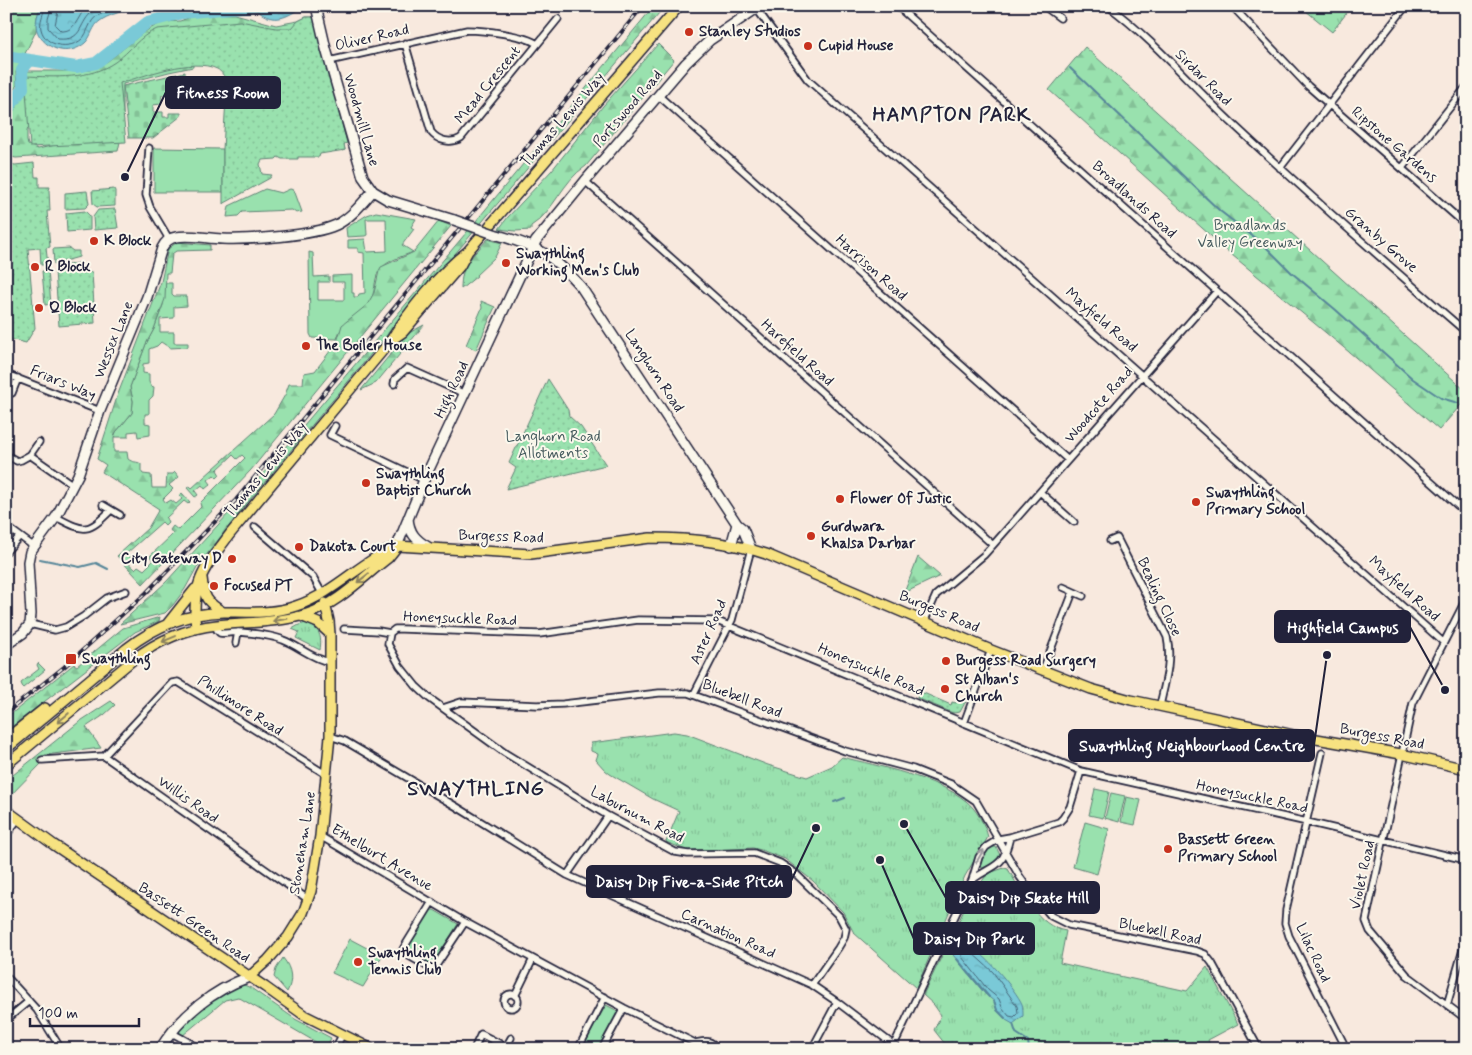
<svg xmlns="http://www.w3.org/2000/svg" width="1472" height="1055" viewBox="0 0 1472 1055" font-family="Mynerve,sans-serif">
<defs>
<pattern id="forest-firs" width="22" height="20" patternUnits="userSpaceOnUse" patternTransform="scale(1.25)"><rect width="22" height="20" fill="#99e1ae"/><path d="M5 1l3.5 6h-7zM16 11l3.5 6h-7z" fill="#84c197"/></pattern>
<pattern id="cemetery-stones" width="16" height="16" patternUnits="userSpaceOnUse" patternTransform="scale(1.25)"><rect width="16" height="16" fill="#99e1ae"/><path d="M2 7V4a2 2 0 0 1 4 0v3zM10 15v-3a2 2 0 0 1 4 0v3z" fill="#84c197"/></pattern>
<pattern id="park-tufts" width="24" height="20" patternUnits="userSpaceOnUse" patternTransform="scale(1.25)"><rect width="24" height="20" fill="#99e1ae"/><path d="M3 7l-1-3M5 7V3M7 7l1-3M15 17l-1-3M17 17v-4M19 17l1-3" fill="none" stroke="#84c197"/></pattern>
<pattern id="garden-dots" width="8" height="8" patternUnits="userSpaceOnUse" patternTransform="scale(1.25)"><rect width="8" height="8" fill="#99e1ae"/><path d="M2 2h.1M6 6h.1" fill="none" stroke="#84c197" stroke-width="1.8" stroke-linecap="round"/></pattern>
<pattern id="water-ripples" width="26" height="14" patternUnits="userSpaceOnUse" patternTransform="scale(1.25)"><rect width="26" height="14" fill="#7ac9d7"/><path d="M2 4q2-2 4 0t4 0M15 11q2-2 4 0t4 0" fill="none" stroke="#69acb9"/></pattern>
</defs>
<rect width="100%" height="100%" fill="#f8e9de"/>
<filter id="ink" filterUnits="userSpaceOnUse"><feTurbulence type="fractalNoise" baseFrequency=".02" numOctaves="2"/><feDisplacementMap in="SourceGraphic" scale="10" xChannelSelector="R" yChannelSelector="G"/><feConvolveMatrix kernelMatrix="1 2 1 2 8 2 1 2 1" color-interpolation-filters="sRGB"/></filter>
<g filter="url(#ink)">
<!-- grass -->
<path fill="#99e1ae" stroke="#5e8274" d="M154,148L223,149V192H154Z
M265,189L281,193L290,189L294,190L302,212L296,213L292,210L242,212L238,216L227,217L229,206Z
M376,212L416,219L411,227L414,229L402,245L413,252C404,256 385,261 379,271C373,281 377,292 368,304C357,317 341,321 337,339L312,338L310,334L309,252L313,253L314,277L329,276V282H318V300H344V282H332V276L352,275V293H354V297H358L359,294L365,293L364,253L358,252V248H348V240L365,239L367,252L387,251L386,219H366L367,235L365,236L347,237L346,228L367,215Z
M165,283H172V294L174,296H186L187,306L174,307V318L160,319V332H174V343H188V347L170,348L161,342L157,346L149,349V363L143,364V373L149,374V382L151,386L154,387L153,396L149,400V414H145V423L150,424V435L138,437L137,431L128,432V437H114L116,432L132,413L133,401L130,387L146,344L154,329L163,305Z
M1095,789L1109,792L1103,818L1089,815Z
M1111,793L1125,796L1119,822L1105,818Z
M1126,797L1141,800L1135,825L1121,822Z
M1085,822L1109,829L1097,874L1073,867Z
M992,847H996L1001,857L997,862L982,868L979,866C981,858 985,851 992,847Z
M431,910H434L458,924L432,965L408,952L407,949Z
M350,939L382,956L363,987L332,973Z
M283,958C292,969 293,981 287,992L274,977L276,969Z
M244,985L251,988L295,1019L331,1038L326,1048L238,997L225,1000L182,1036L175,1032C195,1013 216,990 244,985Z
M606,1005L618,1011V1013L599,1049H584L583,1046Z"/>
<!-- forest -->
<path fill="url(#forest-firs)" stroke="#5e8274" d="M6,6H41L37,17L36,31L16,72L17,85L6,100Z
M654,6H665L421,294L244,507L197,567L185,589L173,605L165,613L120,624L166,582L239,502L466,233Z
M218,14H235L276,25L298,21L306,17H314L347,143L344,144L345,150L342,151L333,142L321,119L318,87L305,56L309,42L307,35L303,34L289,43L252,39L232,34L223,28H211L158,35L142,44L124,62L93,77L85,87C71,88 47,80 37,86L36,99L37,106L27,131V141L28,145L38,149L64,143L95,129L103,132C105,126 107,121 103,115L92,118L90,110L103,105C104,97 100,90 101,82L146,71L193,64V67L169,72L123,84V128L118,151L16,158L6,156V126L8,120L24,95L25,71H72L90,70L108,61L144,32L155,26L164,22L180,21L196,15Z
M658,44L674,60L586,166C562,181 554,212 531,226V230L515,231L499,229L508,217L552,170L603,106Z
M1085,47L1466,391V399L1439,430L1355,357L1232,255L1049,90Z
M439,221L451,226L251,470L143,584L117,556L148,528L159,509L102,472L106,465L97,459L118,394L161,282L168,249L177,242L210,245V250L176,251L172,254L170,273H166L165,299L154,329L146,344L130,387L133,401L132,413L116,432L114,437V452H127L128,459C133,463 137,461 141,464V471L143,474L151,475L152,488H166L167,474H173L175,472L179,477L169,485L173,489L163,499L166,503L171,500L176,504L182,499L179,496L182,493L190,502L188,504L184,501L166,518L168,522L165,525L162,522L127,553L131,558L127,562L135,569L138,566L144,570L153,561L150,556L173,534L170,530L173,526L178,530L201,507L200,503L245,458L242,455L237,459L233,455L217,470L220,475L217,478L214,475L208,480L211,484L205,489L202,485L195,491L198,495L195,497L187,488L190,486L192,488L274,414L285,395L289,384H303L304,373L315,371L337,342L342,325L367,305L374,293L379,271L381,267L414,252Z
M488,239L502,243L495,257L476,275L477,276L461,289C461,263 472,257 488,239Z
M481,301L495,307L476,350L466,345L482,308Z
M424,325L376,383L361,390L407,334Z
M918,557L940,576L904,593Z
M160,617L159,621L135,632L6,731V718L74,664L77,666L123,628Z
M111,701L115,705L104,715L86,727L101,748L45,755L41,764L6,800V781L8,779L79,722Z"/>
<!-- cemetery -->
<path fill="url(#cemetery-stones)" stroke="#5e8274" d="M185,72L186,103H171V95H162L161,104L153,105V112H163V117H169V113H181V116L153,138H129L123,86Z"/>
<!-- park -->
<path fill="url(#park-tufts)" stroke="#5e8274" d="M1300,6H1352L1332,32Z
M306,623C320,629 322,636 320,650L296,638L299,632L292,629L299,625Z
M38,663L45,670L23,688L21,683L39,669L37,665Z
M674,732L687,734L768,765L807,777L832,766L842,757C878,766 938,778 966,801C976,809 985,824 988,837L965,876L916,988L854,933L843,912L813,881L785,859L761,850L753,848L708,850H686L666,842L679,811L653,799L610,774L605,770L596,760L598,754L591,751V743Z
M1004,868L1008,869C1021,891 1038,927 1066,931L1060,963L1187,991L1207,967L1238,1024L1208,1040L1212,1049H949L934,1030L941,1015L934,1005L923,995L968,902L985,877L992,872Z"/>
<!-- garden -->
<path fill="url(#garden-dots)" stroke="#5e8274" d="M306,17H314L347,143L344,144L345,150L320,154L319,157H298V159H282L278,157L276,159L262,160L260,164L262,174L272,175L270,178L223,204V149L227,81C224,76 221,71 217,69C192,57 145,76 120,83L126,142L30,147L25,76C55,77 89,80 115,62C131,51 138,37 157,29L240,21L276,28H292L298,21Z
M6,163L15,165L34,163L35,177H39V187H50L49,190L50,211H47L50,247L46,248L48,265H41L40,248L28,249L35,328L26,343L6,338Z
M114,189L115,191V206L97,207L93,204L92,191Z
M87,191L89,204L85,208L65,209V193Z
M115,209L118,228L94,230L93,217L98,210Z
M85,211L90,216V230L67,232L66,213Z
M69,248L73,251H79V257L54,264L53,249Z
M79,263L82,273L92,272L95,323L59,326L55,271L67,265Z
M42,271H48L51,304L45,305Z
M548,379L568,410L569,416L581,427L606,465L506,489L516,468L509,463Z
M919,691L951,705L952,702L956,703L957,700L962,702L966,701L960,712L953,713L917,698Z"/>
<!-- water -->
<path fill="url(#water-ripples)" stroke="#578699" d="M41,6H129L128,9C119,13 108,15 100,21C93,25 91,38 85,43C71,55 52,52 41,38C33,28 36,18 41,6Z
M242,6H302C288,18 273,24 258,11L245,12Z
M969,946C982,950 1016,990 1022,1004C1023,1007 1023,1012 1023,1016L1013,1024L1006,1020L997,1010L995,1002L985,994L953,955L964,947Z"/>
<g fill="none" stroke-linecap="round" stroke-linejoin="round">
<!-- shore -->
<path stroke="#456579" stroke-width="1" d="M45,6C44,14 39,21 41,29C45,47 70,50 82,39C88,33 89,21 97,16C104,12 114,11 122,6
M52,6L48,19V28L58,39C83,41 78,25 91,13C95,9 101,8 106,6
M59,6L55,25L61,31C76,32 78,15 87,6
M966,951L971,952L993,972L1017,1006L1018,1013L1014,1017L1009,1016L1002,1007L999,999L988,990L962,957V955Z"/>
<!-- stream -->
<path stroke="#578699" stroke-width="2" d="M1070,68L1220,211L1264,245L1292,273L1336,310L1413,379L1441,398L1458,403
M40,559L80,567L96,563L108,569
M834,802L845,798
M957,959L989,997
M994,1001L997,1010L1005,1018
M1013,1024L1016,1033L1028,1041L1029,1049"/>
<!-- river -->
<path stroke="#7ac9d7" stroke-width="12" d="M6,56L30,60
M6,112L23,88L22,70L30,60L76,67L96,63L148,22L182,13L251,6"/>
<!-- street casing -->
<g stroke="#22223b" stroke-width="9">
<path id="street" d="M897,6L1466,513
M1044,6L1060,18
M1108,6C1154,40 1191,85 1233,124C1309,195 1387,264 1466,332
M1232,6L1308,86L1466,225
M756,8L808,80L1443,642
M405,43L431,132C438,141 451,144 461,138L558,19
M329,61L467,30C483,30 525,35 537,44
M658,95L1068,460
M149,148L146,195L150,207L169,239
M1280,168L1406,6
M1402,168L1466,87
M585,181L993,545
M6,374L100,411
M394,384L395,379L407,368L465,394
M12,393L18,378
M335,426L330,435L424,480
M39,442L30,455L73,485
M8,456L17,461L21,460L30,455
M1040,492L1074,522
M103,505L120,515
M56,517C85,532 87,534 111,510
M6,526L33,546
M255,527L313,577L323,595
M1110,541L1117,538L1167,637C1172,660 1165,683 1160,705
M6,552L19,537
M1063,587L1083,596
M1466,599L1413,703L1366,921L1370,931L1407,975L1466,1019
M925,620L936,595L984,555L993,545L1217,291
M30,624L55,630L66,627L84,616L107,598L126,591
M216,625L217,630L220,633C227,634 234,632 240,632C250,633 274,636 283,640C299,646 312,659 330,662
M344,629L379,631L390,633L395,629H402L539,634L638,620L717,621L1081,771L1307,822L1466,860
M390,633L388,644L400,666L416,686L429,698L505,753L608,816L675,852L688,854L754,853L780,863L795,873L839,916L846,929L844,938L838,948L812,985
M236,643L238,632
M1043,670L1073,592
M694,694L732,620L751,549
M443,708L461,702L537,705L563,704L659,693H688L845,751L913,769L951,784L976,801L1020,877L1033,895L1051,916L1069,925L1197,951L1205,954L1212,963L1259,1049
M964,723L991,650
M330,736L345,741L457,807L567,875L812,985L837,1002L899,1049
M1322,753L1286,910L1285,923L1289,936L1343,1042
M104,756L172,683L178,682L327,775
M42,760L104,756L309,900
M6,836L18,819
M320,836L465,922L624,1008L695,1043L699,1049
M567,875L608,816
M972,880C997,862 1002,870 1010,837
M432,902L403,949L404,953L432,969L435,967L465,922
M6,976L37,1010L61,1049
M504 1001a7 7 0 1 1 14 0a7 7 0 1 1-14 0Z
M515,996L533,959
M1447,1005L1466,939
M6,1020L29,1001
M172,1033L201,1049
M695,1043C705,1041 711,1039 717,1049
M335,1049L342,1035
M474,1049L481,1034L506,1047L511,1038
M578,1049L605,997
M602,1049L624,1008
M812,1049L837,1002
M892,1049L972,880L979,857L986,847L999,839L1010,837L1059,822L1063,818L1070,807L1081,771"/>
</g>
<!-- secondary casing -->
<g stroke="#22223b" stroke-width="12">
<path id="secondary" d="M316,6L326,49L363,177L373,191L388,200L454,220
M494,234C537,246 551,253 581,287L737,524L743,529L751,549
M408,518C409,533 416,540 428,547
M397,546L424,480L536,241L585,181L686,63L710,40L760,6
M731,546L737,524
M6,645L23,633L30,624L31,614L28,562L30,552L56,517L78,475L100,411L147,297L162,248C165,242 169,238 176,237C190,234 208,239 222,239C251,240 311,236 336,225C351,218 362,203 373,191
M160,1049C181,1015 213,990 249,977"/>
</g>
<!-- primary casing -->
<g stroke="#22223b" stroke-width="12">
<path id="primary" d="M393,339L403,332L460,266L468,251L679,6
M202,578C204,597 206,602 223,612
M301,616L318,623L330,634
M168,623L195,589
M196,629C191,583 203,570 230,534L389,343C408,312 440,272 468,251
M6,739L45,708
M6,749L126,649C154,627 188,613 224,612C248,612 273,614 296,606C335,593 360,562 397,546L531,554L650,538C689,538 730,542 766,554L991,650L1091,689L1131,700L1294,735L1401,754L1466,769
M6,765L134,659C157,641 187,628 217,625C248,622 278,623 307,614C338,604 363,577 388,558L396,548
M6,810L54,845L265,987L304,1015L372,1049
M249,977L268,960L288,937L303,913L311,891L320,836L330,736V634L329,621L325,603"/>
</g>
<!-- street -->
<use href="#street" stroke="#fbf7ec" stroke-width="5.5"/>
<!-- secondary -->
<use href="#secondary" stroke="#fbf7ec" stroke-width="9"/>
<!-- primary -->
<use href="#primary" stroke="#f7e281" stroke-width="9"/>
<!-- rail casing -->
<g stroke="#22223b" stroke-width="4">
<path id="rail" d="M6,713L64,667L146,593L235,501L643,6"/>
</g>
<!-- rail -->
<use href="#rail" stroke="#fbf7ec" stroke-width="2" stroke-dasharray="5.5" stroke-linecap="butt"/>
<!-- secondary-bridge casing -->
<g stroke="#22223b" stroke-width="12" stroke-linecap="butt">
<path id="secondary-bridge" d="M454,220L494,234"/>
</g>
<!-- secondary-bridge -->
<use href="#secondary-bridge" stroke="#fbf7ec" stroke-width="9"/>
</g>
<!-- one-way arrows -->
<defs><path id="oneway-shaft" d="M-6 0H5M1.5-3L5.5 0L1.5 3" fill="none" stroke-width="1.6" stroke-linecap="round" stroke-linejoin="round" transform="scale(1.25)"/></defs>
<g stroke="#8c825e">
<use href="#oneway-shaft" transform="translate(363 578) rotate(142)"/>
<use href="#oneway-shaft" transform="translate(280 620) rotate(171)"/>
<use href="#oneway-shaft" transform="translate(169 639) rotate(157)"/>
<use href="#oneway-shaft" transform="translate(63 718) rotate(140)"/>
</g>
<use stroke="#99979c" href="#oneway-shaft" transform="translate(980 856) rotate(-60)"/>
</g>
<!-- markers -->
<g fill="#c8321e" stroke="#fbf7ec" stroke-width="2">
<circle cx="689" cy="32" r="5"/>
<circle cx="808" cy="46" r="5"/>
<circle cx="94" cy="241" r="5"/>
<circle cx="506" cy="263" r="5"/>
<circle cx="35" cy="267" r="5"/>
<circle cx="39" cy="308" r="5"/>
<circle cx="306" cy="346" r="5"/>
<circle cx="366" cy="483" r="5"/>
<circle cx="840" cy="499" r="5"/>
<circle cx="1196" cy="502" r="5"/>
<circle cx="811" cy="536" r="5"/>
<circle cx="299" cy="547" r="5"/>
<circle cx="232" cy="559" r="5"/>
<circle cx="214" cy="586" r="5"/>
<rect x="65" y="653" width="12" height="12" rx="2.5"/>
<circle cx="946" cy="661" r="5"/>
<circle cx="945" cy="689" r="5"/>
<circle cx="1168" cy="849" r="5"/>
<circle cx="358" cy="962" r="5"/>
</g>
<g text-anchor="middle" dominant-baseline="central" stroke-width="4" stroke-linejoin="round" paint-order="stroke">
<!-- poi labels -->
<g font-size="15" font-weight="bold" fill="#22223b" stroke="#fbf7ec" text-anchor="start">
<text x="699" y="32">Stanley Studios</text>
<text x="818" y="46">Cupid House</text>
<text x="104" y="241">K Block</text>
<text x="516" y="254">Swaythling<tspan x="516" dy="17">Working Men's Club</tspan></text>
<text x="45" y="267">R Block</text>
<text x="49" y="308">Q Block</text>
<text x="316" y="346">The Boiler House</text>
<text x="376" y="474">Swaythling<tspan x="376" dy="17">Baptist Church</tspan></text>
<text x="1206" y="493">Swaythling<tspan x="1206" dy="17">Primary School</tspan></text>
<text x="850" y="499">Flower Of Justic</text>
<text x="821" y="527">Gurdwara<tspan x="821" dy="17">Khalsa Darbar</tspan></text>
<text x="309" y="547">Dakota Court</text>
<text x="222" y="559" text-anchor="end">City Gateway D</text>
<text x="224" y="586">Focused PT</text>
<text x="82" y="659">Swaythling</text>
<text x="956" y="661">Burgess Road Surgery</text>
<text x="955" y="680">St Alban's<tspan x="955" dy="17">Church</tspan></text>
<text x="1178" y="840">Bassett Green<tspan x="1178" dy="17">Primary School</tspan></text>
<text x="368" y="953">Swaythling<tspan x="368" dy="17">Tennis Club</tspan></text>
</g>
<!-- street labels -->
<g font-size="15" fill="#22223b" stroke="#fbf7ec">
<text transform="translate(372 38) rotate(-13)">Oliver Road</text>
<text transform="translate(1203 78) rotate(45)">Sirdar Road</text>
<text transform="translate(488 85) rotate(-51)">Mead Crescent</text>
<text transform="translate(628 109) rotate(-49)">Portswood Road</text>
<text transform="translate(361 120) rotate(74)">Woodmill Lane</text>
<text transform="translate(563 120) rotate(-49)">Thomas Lewis Way</text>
<text transform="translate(1394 145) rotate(41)">Ripstone Gardens</text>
<text transform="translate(1134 200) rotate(42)">Broadlands Road</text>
<text transform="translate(1381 240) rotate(41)">Granby Grove</text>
<text transform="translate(871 268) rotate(42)">Harrison Road</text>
<text transform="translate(1101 320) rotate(41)">Mayfield Road</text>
<text transform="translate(114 340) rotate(-68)">Wessex Lane</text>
<text transform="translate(797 353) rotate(42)">Harefield Road</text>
<text transform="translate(654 371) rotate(57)">Langhorn Road</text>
<text transform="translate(63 383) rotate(22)">Friars Way</text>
<text transform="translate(452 390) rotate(-65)">High Road</text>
<text transform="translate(1099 405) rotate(-49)">Woodcote Road</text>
<text transform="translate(266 470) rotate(-50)">Thomas Lewis Way</text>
<text transform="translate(501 537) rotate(2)">Burgess Road</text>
<text transform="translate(1404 589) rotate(42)">Mayfield Road</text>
<text transform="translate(1159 597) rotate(65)">Bealing Close</text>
<text transform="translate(939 612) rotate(23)">Burgess Road</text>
<text transform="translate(460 619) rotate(2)">Honeysuckle Road</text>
<text transform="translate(709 632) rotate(-66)">Aster Road</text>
<text transform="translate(871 670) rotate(23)">Honeysuckle Road</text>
<text transform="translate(742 699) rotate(21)">Bluebell Road</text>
<text transform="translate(240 706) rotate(33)">Phillimore Road</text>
<text transform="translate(1382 737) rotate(11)">Burgess Road</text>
<text transform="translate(1252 797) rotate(12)">Honeysuckle Road</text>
<text transform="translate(188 800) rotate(35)">Willis Road</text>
<text transform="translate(637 815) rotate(28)">Laburnum Road</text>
<text transform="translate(303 843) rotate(-81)">Stoneham Lane</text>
<text transform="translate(382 858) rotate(31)">Ethelburt Avenue</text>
<text transform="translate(1363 875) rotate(-78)">Violet Road</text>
<text transform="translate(194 923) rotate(34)">Bassett Green Road</text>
<text transform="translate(1160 932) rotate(12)">Bluebell Road</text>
<text transform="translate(728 934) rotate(24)">Carnation Road</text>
<text transform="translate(1313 953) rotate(65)">Lilac Road</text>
</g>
<!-- park labels -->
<g font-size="15" fill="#465b5e" stroke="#fbf7ec">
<text x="1250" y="226">Broadlands<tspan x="1250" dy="17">Valley Greenway</tspan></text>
<text x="553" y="437">Langhorn Road<tspan x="553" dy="17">Allotments</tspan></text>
</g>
<!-- district labels -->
<g font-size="20" font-weight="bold" letter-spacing="1" fill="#22223b" stroke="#fbf7ec">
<text x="952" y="115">HAMPTON PARK</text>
<text x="476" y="789">SWAYTHLING</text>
</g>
</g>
<!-- callouts -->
<path fill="none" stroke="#22223b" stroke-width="2" d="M125 177L166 92M1445 690L1410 627M1327 655L1314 745M816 828L791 881M904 824L946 898M880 860L914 939"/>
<g fill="#22223b" stroke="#fbf7ec" stroke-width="2">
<circle cx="125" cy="177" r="5"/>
<circle cx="1445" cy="690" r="5"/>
<circle cx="1327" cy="655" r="5"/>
<circle cx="816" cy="828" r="5"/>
<circle cx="904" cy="824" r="5"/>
<circle cx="880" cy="860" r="5"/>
</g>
<g fill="#22223b" stroke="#22223b" stroke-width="2">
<rect x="166" y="77" width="114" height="31" rx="5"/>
<rect x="1275" y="611" width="135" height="31" rx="5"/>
<rect x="1069" y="730" width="245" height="31" rx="5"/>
<rect x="587" y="866" width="204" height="31" rx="5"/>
<rect x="946" y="882" width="153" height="31" rx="5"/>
<rect x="914" y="923" width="120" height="31" rx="5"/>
</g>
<g font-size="16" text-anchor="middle" font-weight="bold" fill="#fff">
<text x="223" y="98">Fitness Room</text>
<text x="1343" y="633">Highfield Campus</text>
<text x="1192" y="751">Swaythling Neighbourhood Centre</text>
<text x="689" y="887">Daisy Dip Five-a-Side Pitch</text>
<text x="1023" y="903">Daisy Dip Skate Hill</text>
<text x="974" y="944">Daisy Dip Park</text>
</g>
<!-- margin -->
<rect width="1472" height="1055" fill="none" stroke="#fbf7ec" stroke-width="25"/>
<rect x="12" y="12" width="1447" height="1030" fill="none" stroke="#22223b" stroke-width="2" filter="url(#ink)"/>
<!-- scale -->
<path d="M30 1018v8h109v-8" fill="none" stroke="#22223b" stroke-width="2.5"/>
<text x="38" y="1018" font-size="15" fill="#22223b" stroke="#fbf7ec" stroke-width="4" paint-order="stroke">100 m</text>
</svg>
